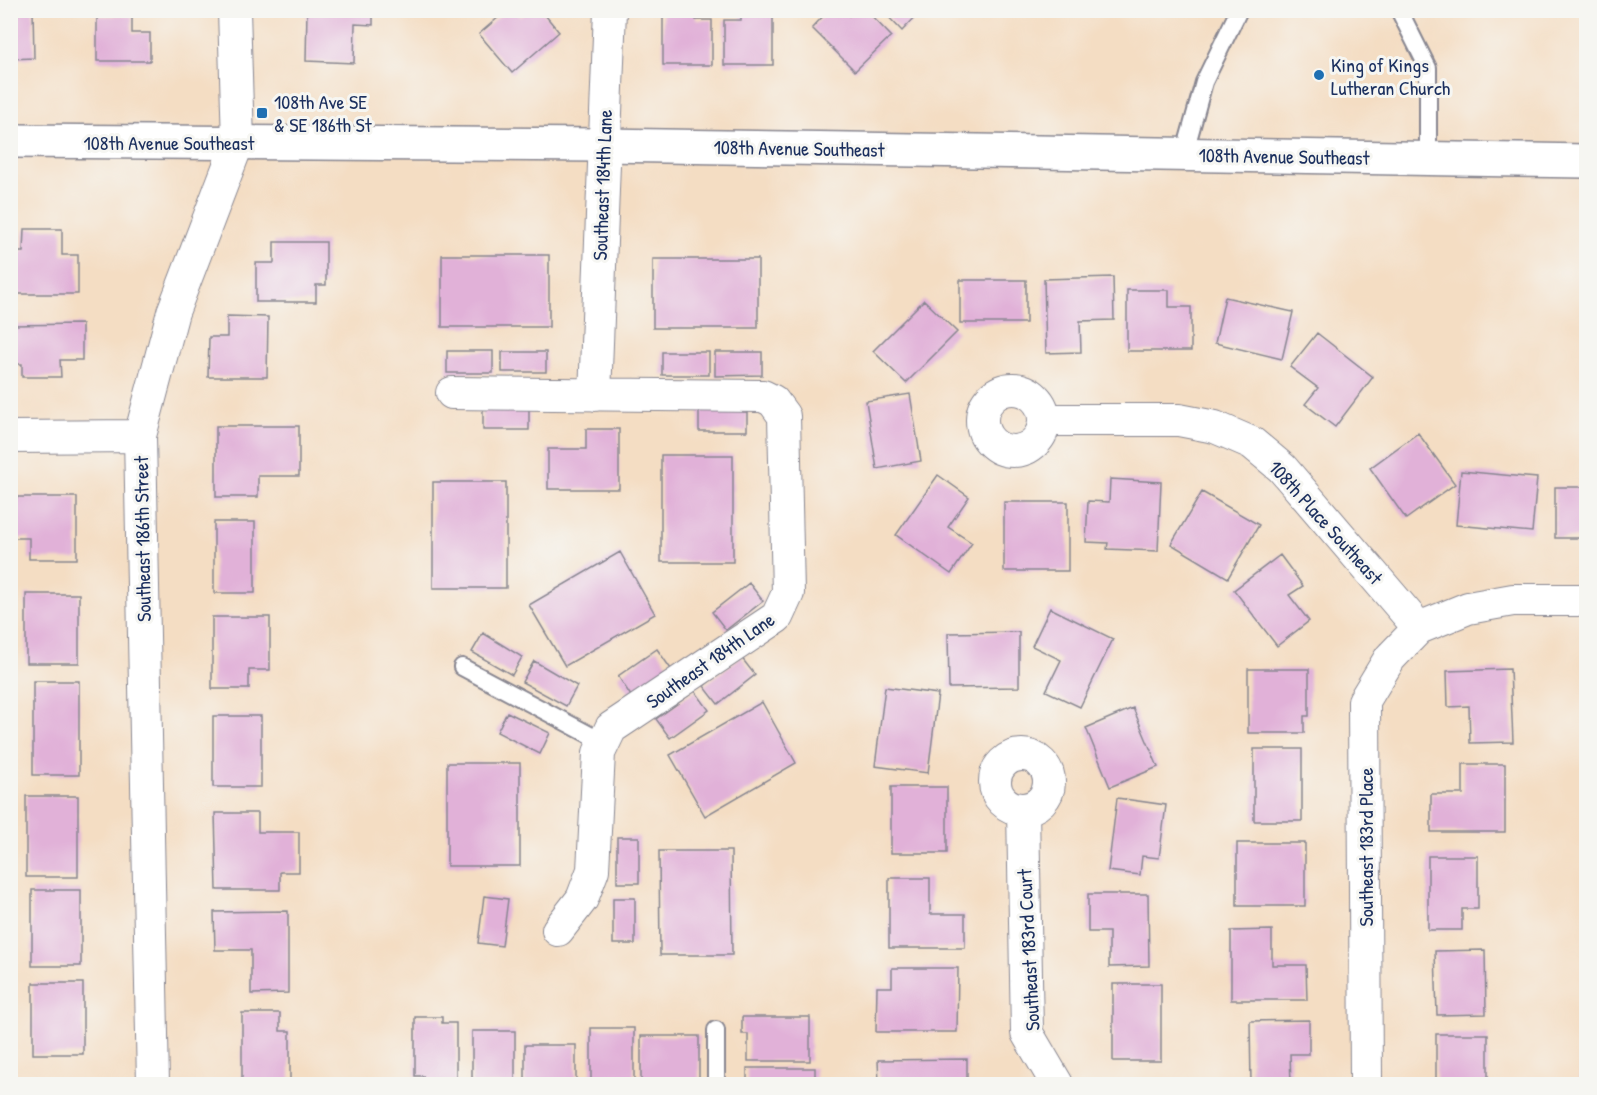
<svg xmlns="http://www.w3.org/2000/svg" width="1597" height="1095" viewBox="0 0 1597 1095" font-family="'Patrick Hand',sans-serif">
<rect width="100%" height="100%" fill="#f6f6f2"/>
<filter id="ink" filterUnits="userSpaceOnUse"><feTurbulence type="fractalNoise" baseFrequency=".0167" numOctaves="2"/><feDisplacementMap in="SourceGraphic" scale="12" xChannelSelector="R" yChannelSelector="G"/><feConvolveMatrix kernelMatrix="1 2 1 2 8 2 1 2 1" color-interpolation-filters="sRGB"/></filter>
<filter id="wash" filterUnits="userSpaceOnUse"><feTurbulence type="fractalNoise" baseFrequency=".008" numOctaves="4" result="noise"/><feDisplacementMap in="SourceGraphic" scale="24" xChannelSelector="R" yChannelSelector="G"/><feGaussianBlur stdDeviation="1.35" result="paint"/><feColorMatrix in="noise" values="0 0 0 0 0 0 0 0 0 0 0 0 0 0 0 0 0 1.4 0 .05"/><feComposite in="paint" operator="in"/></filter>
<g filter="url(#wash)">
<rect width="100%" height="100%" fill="#f4ddc3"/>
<g id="blocks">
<!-- building -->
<path fill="#e1b1d8" d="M10,10H33L34,58L10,59Z
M307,10H373V25L355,24L354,63L306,61Z
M507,10H515L521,17L529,10H541L559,32L512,73L479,34Z
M663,10H696V20H712V65H663Z
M741,10H773V65H724V20H741Z
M829,10H843L849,16L855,10H866L891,36L855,71L812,28Z
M882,10H922L902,31Z
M97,16H132V33H150V61H97Z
M24,229H62V255H78V294H10V252H23Z
M274,242H326V285H316V302H256V263H274Z
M442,255H549V327H442Z
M653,259H758V328H653Z
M1113,277L1114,320L1080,321L1081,352L1046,353L1044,279Z
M960,280H1026V323H960Z
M1127,290H1169V307H1191V351H1127Z
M1225,297L1293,312L1282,359L1215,343Z
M924,300L957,332L906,383L873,351Z
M227,316L268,317L267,377H208L209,337H227Z
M82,324V360H60L61,377H22V364H10V325Z
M1317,333L1373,377L1335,427L1305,404L1318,388L1290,367Z
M447,351H493V373H447Z
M502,352H546V372H502Z
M662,352H709V375H662Z
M715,352H762V375L715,376Z
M910,394L921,461L877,469L866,401Z
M483,407H529V430H483Z
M699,409H747V431H699Z
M216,426H299V476H258V497H216Z
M586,429H619V489H548V449H586Z
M1418,433L1455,484L1406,519L1370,468Z
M661,455H733V562H661Z
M1461,471L1537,478L1532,532L1456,525Z
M938,475L969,497L948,527L972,543L951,574L896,535Z
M1110,479L1161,482L1158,551L1107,549L1108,543L1086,542L1088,501L1109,502Z
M433,482H506V588H433Z
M1555,487H1586V538H1555Z
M1202,492L1259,525L1228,578L1171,544Z
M10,497H77V559H29V538H10Z
M1004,502H1068V571H1004Z
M214,522H255V593H214Z
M620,552L655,614L565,666L529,605Z
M1280,555L1303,586L1289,595L1309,621L1277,646L1234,590Z
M749,583L763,601L726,630L712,612Z
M26,594H79V663H26Z
M1050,608L1113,639L1080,707L1046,691L1061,660L1032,646Z
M212,617H270V670H249V689H212Z
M1019,632V687L949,688L948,633Z
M483,633L522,657L512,675L472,652Z
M657,649L671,669L631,696L618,676Z
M741,657L755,675L718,704L704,686Z
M534,661L577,686L566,706L522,682Z
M1248,669H1309V716H1304V733H1248Z
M1510,669L1513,742L1470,743L1469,706L1448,707L1447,671Z
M33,681H79V775H33Z
M885,687L938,694L928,773L875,766Z
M695,691L709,710L670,738L656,719Z
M762,702L796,763L705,816L670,755Z
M1133,708L1158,767L1110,787L1086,728Z
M507,712L550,733L540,754L497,732Z
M213,716H261V787H213Z
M1254,749H1302V821H1254Z
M447,763H520V866H447Z
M1463,764H1505V832H1431V794H1463Z
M891,787H947V853H891Z
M26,796H78V877H26Z
M1117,798L1166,805L1159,858L1142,856L1140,875L1108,871Z
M215,813H258V832H299V872H280V890H217Z
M617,837H639V883H617Z
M1237,843H1305V906H1237Z
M659,851H731L732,955H660Z
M1428,856H1478V909H1462V930H1428Z
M889,878H930V914H965V948H889Z
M32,890H81V966H32Z
M1088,894H1148L1149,966L1109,967V932H1088Z
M484,896L508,899L502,946L478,943Z
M613,898H635V944H613Z
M288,911V993L251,994V950H215L214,912Z
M1272,930V965H1306L1307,1000H1231V931Z
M1485,950L1486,1014L1437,1015L1435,951Z
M892,968H958L957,1032H876L877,987H892Z
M33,983H83V1054H33Z
M1113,984H1161V1061H1113Z
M1581,1010H1586V1081H1580Z
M242,1013H280V1031H290V1084H242Z
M415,1017H442V1023H456V1084H426L423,1083V1076H415Z
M742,1017H810V1061H748V1034H742Z
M1309,1020V1054H1290L1291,1084H1251L1250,1021Z
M591,1028H634V1084H605V1081H591Z
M472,1031H515V1084H472Z
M1436,1034H1488V1084H1436Z
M641,1036H699V1084H641Z
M525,1045H576V1084H525Z
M967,1059V1084H879L878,1060Z
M747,1068H815V1084H747Z"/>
</g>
</g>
<g filter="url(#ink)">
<use href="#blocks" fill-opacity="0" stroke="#888690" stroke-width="1.5"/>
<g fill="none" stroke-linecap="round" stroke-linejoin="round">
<!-- service casing -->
<g stroke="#888690" stroke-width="20">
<path id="service" d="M1399,10L1428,68V159
M1184,155L1204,82L1239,10
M462,667L605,743
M716,1084V1030"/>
</g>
<!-- minor casing -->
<g stroke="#888690" stroke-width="34">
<path id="minor" d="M982 420a31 31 0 1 1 62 0a31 31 0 1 1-62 0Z
M452,393L763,396L773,401L784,416L788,593L777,617L611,728L599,753L593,870L582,899L558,930
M595,395L610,10
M1044,420H1179L1215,427L1252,443L1282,468L1419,628
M10,437L140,436
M995 782a27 27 0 1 1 54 0a27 27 0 1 1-54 0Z
M1023,809L1027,1033L1057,1084
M153,1084L140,436L173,312L238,142L234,10
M1366,1084L1364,701L1390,658L1419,628L1468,608L1513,600H1586"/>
</g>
<!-- primary casing -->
<g stroke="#888690" stroke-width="36">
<path id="primary" d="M10,141L604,145L1586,161"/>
</g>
<!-- service -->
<use href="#service" stroke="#fff" stroke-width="16"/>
<!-- minor -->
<use href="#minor" stroke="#fff" stroke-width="32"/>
<!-- primary -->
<use href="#primary" stroke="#fff" stroke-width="33"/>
</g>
</g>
<!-- markers -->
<g fill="#1f6fb2" stroke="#f6f6f2" stroke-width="2">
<circle cx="1319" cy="75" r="6"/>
<rect x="256" y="107" width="12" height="12" rx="3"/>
</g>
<g text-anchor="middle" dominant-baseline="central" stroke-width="6" stroke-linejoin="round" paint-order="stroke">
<!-- poi labels -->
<g font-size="20" fill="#1b2f5e" stroke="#f6f6f2" text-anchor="start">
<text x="1331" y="64">King of Kings<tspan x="1331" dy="23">Lutheran Church</tspan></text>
<text x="274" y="101">108th Ave SE<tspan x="274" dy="23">&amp; SE 186th St</tspan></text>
</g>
<!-- street labels -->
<g font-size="20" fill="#1b2f5e" stroke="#f6f6f2">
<text x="169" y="142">108th Avenue Southeast</text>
<text transform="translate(799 148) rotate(1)">108th Avenue Southeast</text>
<text transform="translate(1284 156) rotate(1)">108th Avenue Southeast</text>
<text transform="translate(602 185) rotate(-88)">Southeast 184th Lane</text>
<text transform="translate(1326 522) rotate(48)">108th Place Southeast</text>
<text transform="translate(142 539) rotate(-91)">Southeast 186th Street</text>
<text transform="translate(710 660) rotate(-35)">Southeast 184th Lane</text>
<text transform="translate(1365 847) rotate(-90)">Southeast 183rd Place</text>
<text transform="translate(1028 950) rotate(-93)">Southeast 183rd Court</text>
</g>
</g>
<!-- margin -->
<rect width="1597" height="1095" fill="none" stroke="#f6f6f2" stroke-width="36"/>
</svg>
